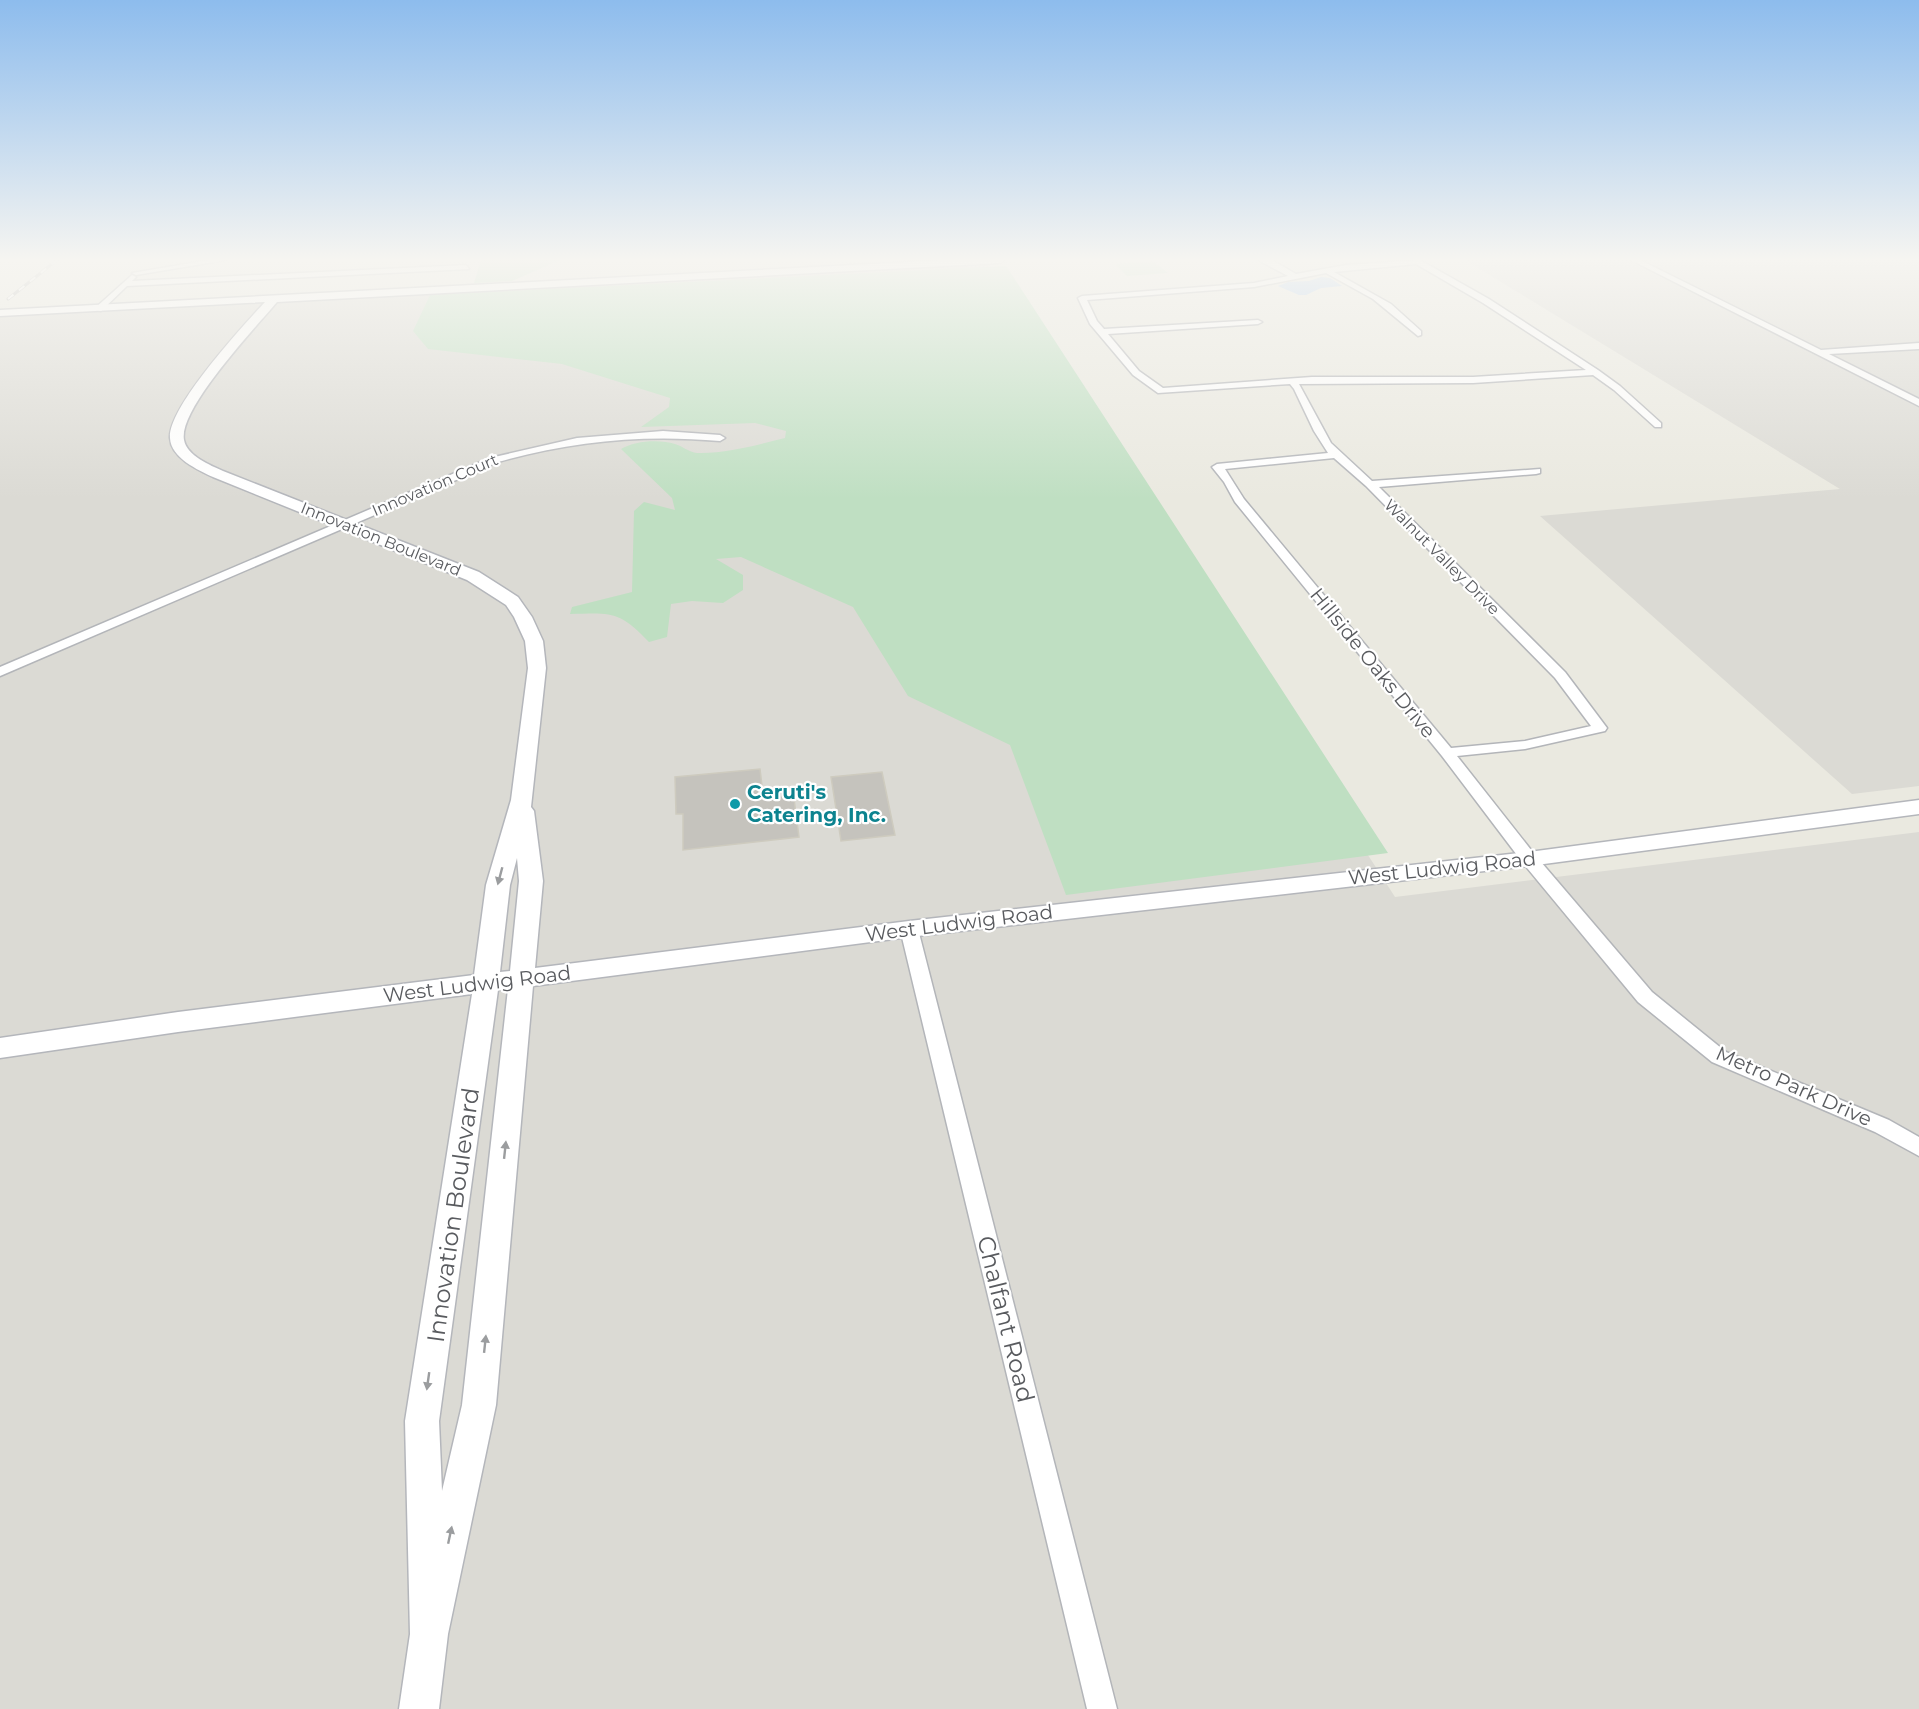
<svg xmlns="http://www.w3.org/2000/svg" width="1919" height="1709" viewBox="0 0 1919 1709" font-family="Montserrat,sans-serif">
<rect width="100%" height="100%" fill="#eae9e0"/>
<!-- industrial -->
<path fill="#dbdad4" d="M1465,260H1919V786L1852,794L1540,516L1840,489Z
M986,262L1395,897L1919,832V1709H0V316Z"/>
<!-- green -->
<path fill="#bfdfc2" d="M481,260H560L512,281L474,283Z
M1153,261L1168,273L1127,276L1115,264Z
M1006,266L1016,281L1388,853L1066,895L1010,745L908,696L853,607L741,557L716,559L743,575V590L723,603L692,601L671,604L667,637L649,642C619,610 611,613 570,614L572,607L632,592L634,511L644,502L675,510L672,498L621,449C634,441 659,439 675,444C682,446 689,452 697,453C725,454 757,445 785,438L786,431L755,423L641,427L669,407L670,398L562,364L428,349L413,331L430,295Z"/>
<!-- water -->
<path fill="#a6c9f4" d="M1321,277L1330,278L1342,286L1321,288L1306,295H1299L1278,286L1288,282L1309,281Z"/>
<!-- building -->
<path fill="#c5c3bd" stroke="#cecbbf" stroke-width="1.5" d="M760,769L763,794L793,791L799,837L683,850V814H676L675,777Z
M882,772L895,835L841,841L831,777Z"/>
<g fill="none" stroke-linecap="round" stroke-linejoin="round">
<!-- street casing -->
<g stroke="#b3b5b9" stroke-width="3">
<path id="street" d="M209,260H226L136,275L132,273Z
M1258,260H1272L1296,274L1346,265L1420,260L1489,299L1598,370L1620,386L1661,423V427H1655L1614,390L1593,375L1473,383L1299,384L1331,443L1372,481L1540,469V473L1536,474L1379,487L1565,672L1607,728L1605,731L1525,749L1457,756L1535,855L1652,992L1726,1052L1889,1120L1919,1137V1156L1875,1132L1712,1062L1638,1002L1523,863L1442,756L1235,502L1224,482L1212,467L1217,464L1328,453L1314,431L1294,389L1290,384L1158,393L1133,375L1090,324L1078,298L1082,296L1254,283L1288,276ZM1416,264L1483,303L1586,370L1473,377H1312L1163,388L1139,371L1108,334L1258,324L1262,322L1258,320L1104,329L1097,321L1087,300L1254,287L1326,273L1373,299L1418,336L1421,335V331L1391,304L1334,272ZM1334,458L1366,486L1555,678L1591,726L1525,741L1451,748L1244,499L1225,469Z
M1631,260H1640L1821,350L1919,343V349L1829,354L1919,399V406Z
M466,265L469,269L127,286L101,311L94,309L132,275L136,277L132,281Z
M663,431L720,435L725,438L720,441C644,434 571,441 498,462L0,676V667L490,458L577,438Z
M909,923L915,925L918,929L1117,1709H1087L900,929L903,925Z"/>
</g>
<!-- secondary casing -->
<g stroke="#b4b6bb" stroke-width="3">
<path id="secondary" d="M947,260H1005L1000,263L277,302C257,326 178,409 184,440C187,456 210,465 223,471L479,572L518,597L532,617L543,641L546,668L531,807L534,811L543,881L535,968L909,921L1529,852L1919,800V814L1529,866L909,937L533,986L496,1405L448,1634L439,1709H399L410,1634L405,1421L472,994L178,1032L0,1058V1038L178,1012L474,975L486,885L511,800L528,668L525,641L514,617L506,605L467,580L213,477C198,470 171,458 170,438C168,407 243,326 265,302L0,316V310ZM517,858L519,881L510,971L500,972L510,885ZM508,989L462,1405L442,1491L439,1421L498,990Z"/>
</g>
<!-- street -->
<use href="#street" fill="#fff" fill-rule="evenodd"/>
<!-- secondary -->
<use href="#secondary" fill="#fff" fill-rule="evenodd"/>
<!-- rail casing -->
<g stroke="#b0b1b1" stroke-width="3">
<path id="rail" d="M8,299L57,260"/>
</g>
<!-- rail -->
<use href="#rail" stroke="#fff" stroke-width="2" stroke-dasharray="7" stroke-linecap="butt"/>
</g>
<!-- one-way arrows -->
<defs><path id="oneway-solid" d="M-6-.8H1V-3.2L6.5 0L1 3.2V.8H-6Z" transform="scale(1.5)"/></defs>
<g fill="#9b9d9f">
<use href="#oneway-solid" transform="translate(500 876) rotate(105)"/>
<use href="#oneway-solid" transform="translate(505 1150) rotate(-84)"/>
<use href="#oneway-solid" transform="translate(485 1344) rotate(-84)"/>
<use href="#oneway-solid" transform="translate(428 1381) rotate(98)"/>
<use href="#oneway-solid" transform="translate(450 1535) rotate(-78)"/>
</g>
<!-- sky -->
<linearGradient id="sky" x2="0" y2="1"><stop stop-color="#8dbced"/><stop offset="0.52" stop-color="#f6f5f1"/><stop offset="1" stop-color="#f6f5f1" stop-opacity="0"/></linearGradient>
<rect width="1919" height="499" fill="url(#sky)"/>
<!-- markers -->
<circle fill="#0f9aa8" stroke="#fff" stroke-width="2" cx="735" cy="804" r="6"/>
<g text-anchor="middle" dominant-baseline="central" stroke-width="4.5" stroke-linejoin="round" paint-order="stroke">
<!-- far-street labels -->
<g font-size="16" fill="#595b5f" stroke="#fff">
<text transform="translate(435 485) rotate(-23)">Innovation Court</text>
<text transform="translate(381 539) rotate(22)">Innovation Boulevard</text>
<text transform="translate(1442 557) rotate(45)">Walnut Valley Drive</text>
</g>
<!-- street labels -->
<g font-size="20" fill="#595b5f" stroke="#fff">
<text transform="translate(1373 663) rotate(51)">Hillside Oaks Drive</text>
<text transform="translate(1442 868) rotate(-6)">West Ludwig Road</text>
<text transform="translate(959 923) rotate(-7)">West Ludwig Road</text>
<text transform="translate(477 984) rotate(-7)">West Ludwig Road</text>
<text transform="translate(1794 1086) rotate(24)">Metro Park Drive</text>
</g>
<!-- culture labels -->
<g font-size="20" font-weight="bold" fill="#0d838f" stroke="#fff" text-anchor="start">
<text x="747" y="792">Ceruti's<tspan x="747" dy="23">Catering, Inc.</tspan></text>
</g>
<!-- near-street labels -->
<g font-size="24" fill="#595b5f" stroke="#fff">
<text transform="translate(453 1215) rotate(-82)">Innovation Boulevard</text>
<text transform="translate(1006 1319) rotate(76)">Chalfant Road</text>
</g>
</g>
</svg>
